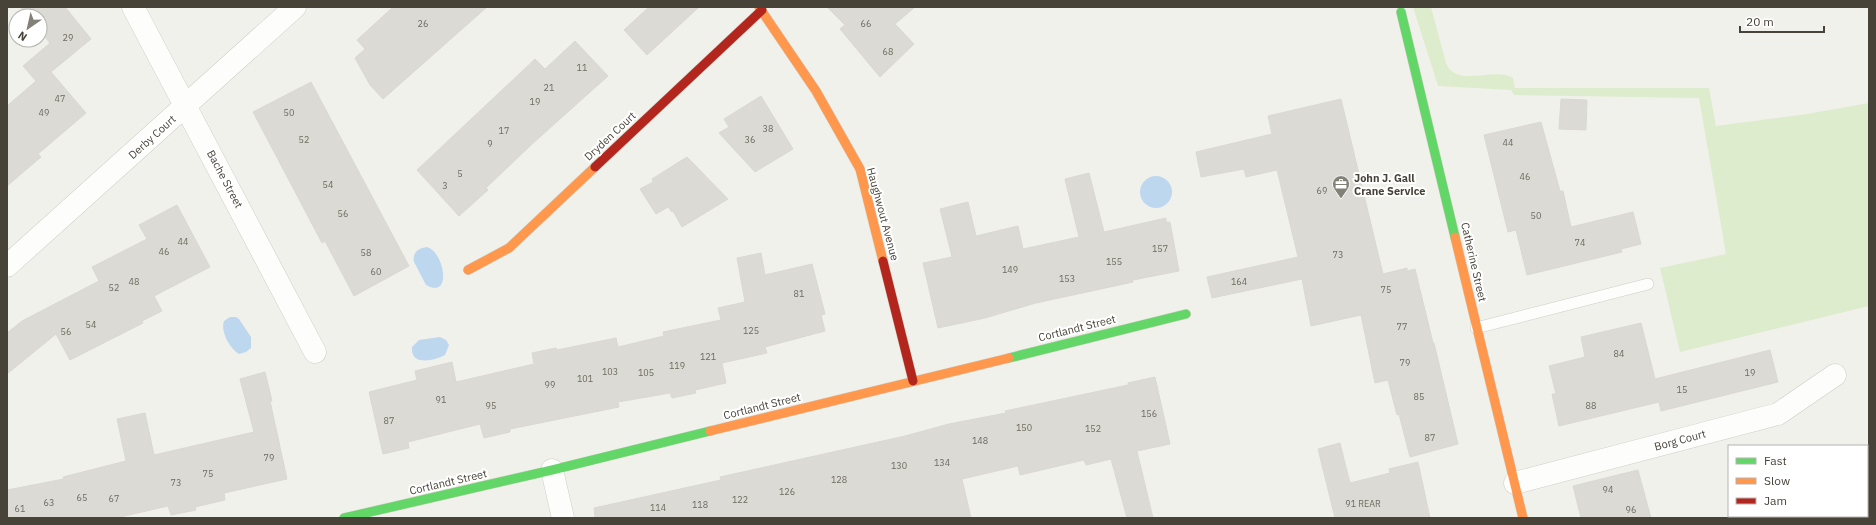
<svg xmlns="http://www.w3.org/2000/svg" width="1876" height="525" viewBox="0 0 1876 525" font-family="'IBM Plex Sans',sans-serif">
<rect width="100%" height="100%" fill="#f1f1ec"/>
<!-- green -->
<path fill="#ddeccd" d="M1413,7H1431L1446,63C1457,89 1494,66 1513,78L1515,88H1709L1716,126L1807,114L1869,103V306L1680,352L1660,268L1726,254L1699,98L1514,95L1511,90L1438,86Z"/>
<!-- water -->
<path fill="#bdd7ef" d="M1140 192a16 16 0 1 1 32 0a16 16 0 1 1-32 0Z
M427,247C444,251 453,300 426,285L414,262C412,253 418,248 427,247Z
M230,317H236L239,319L251,337V348L246,352L239,354C230,349 220,331 224,321Z
M440,337L446,340L449,345L445,355C434,361 410,366 412,347L419,340Z"/>
<!-- building -->
<path fill="#dbdad4" stroke="#dad8d2" d="M20,7H65L91,39L51,72L86,113L38,154L41,157L7,186V106L36,81L23,66L50,43L40,31V16H28Z
M393,7H487L383,99L370,85L355,58L365,49L357,40Z
M649,7H699L647,55L624,30Z
M827,7H915L895,24L914,44L880,77L840,29L845,25Z
M575,41L608,76L531,145L486,188L488,190L459,216L417,170L535,59L545,69Z
M311,82L409,266L354,296L325,241L322,243L253,112Z
M761,96L793,149L755,172L719,133L729,127L724,119Z
M1341,99L1383,274L1407,268V271L1415,269L1433,343H1434L1458,444L1410,457L1399,414L1397,415L1388,380L1375,383L1361,315L1311,326L1302,279L1212,298L1207,277L1298,257L1277,170L1246,177L1244,169L1201,177L1196,152L1272,134L1268,116Z
M1561,99L1587,100L1586,130L1559,129Z
M1541,122L1560,191H1563L1571,227L1633,212L1641,244L1621,249L1622,252L1527,275L1516,230L1508,232L1484,135Z
M687,157L728,199L682,227L673,211L672,212L668,207L656,214L640,189L653,182L652,179Z
M1089,173L1104,232L1166,218V222H1170L1179,271L1133,280V282L1036,303L985,318L938,328L923,263L952,257L940,209L968,202L976,236L1018,226L1023,249L1079,237L1065,179Z
M177,205L210,267L154,296L162,311L142,321L143,323L70,360L56,334L7,374V333L22,321L99,281L92,267L147,239L139,225Z
M761,253L765,275L812,264L825,314L821,315L825,331L765,347L767,353L722,363L726,383L695,390L696,393L672,398L670,393L618,402L619,407L510,429V432L484,438L480,424L408,442L409,448L383,454L369,392L417,380L415,371L452,362L456,382L534,364L532,353L556,348L557,350L616,338L618,347L664,336L663,332L721,320L718,308L745,302L737,258Z
M1641,323L1655,379L1770,350L1778,382L1661,411L1659,402L1559,426L1552,394H1556L1549,366L1585,357L1581,337Z
M265,372L272,401H270L287,479L224,493L225,500L195,507L196,510L171,515L168,506L116,518H7V490L64,479L63,477L126,461L117,419L145,413L154,455L254,432L240,379Z
M1155,377L1170,444L1137,451L1153,518H1127L1111,459L1086,465L1084,460L1020,475L1018,466L962,479L971,518H595L594,508L721,480L720,477L905,436L949,424L1006,413L1005,411L1128,385V383Z
M1340,443L1350,483L1390,473L1389,469L1418,462L1430,518H1335L1318,449Z
M1638,470L1651,518H1581L1573,486Z"/>
<g fill="none" stroke-linecap="round" stroke-linejoin="round">
<!-- lane casing -->
<g stroke="#cdccc7" stroke-width="12">
<path id="lane" d="M1476,328L1648,284"/>
</g>
<!-- street casing -->
<g stroke="#cdccc7" stroke-width="23">
<path id="street" d="M133,7L315,352
M7,266L295,7
M552,470L563,518
M1515,483L1778,414L1835,375"/>
</g>
<!-- fast casing -->
<g stroke="#d1cec3" stroke-width="10">
<path id="fast" d="M1401,12L1455,237
M1009,358L1186,314
M344,518L552,470L710,431"/>
</g>
<!-- slow casing -->
<g stroke="#d1cec3" stroke-width="10">
<path id="slow" d="M759,7L816,91L860,169L883,261
M1455,237L1523,518
M468,270L509,248L595,167
M710,431L1009,358"/>
</g>
<!-- jam casing -->
<g stroke="#d1cec3" stroke-width="10">
<path id="jam" d="M595,167L762,10
M883,261L913,381"/>
</g>
<!-- lane -->
<use href="#lane" stroke="#fdfdfc" stroke-width="11"/>
<!-- street -->
<use href="#street" stroke="#fdfdfc" stroke-width="22"/>
<!-- fast -->
<use href="#fast" stroke="#63d668" stroke-width="9"/>
<!-- slow -->
<use href="#slow" stroke="#ff974d" stroke-width="9"/>
<!-- jam -->
<use href="#jam" stroke="#b3261e" stroke-width="9"/>
</g>
<!-- icons -->
<defs>
<g id="office-pin" transform="scale(0.9)"><path d="M0 17L-7.5 6A9.5 9.5 0 1 1 7.5 6Z" fill="#838077" stroke="#fff"/><path d="M-6-3h4V-5.5h4V-3h4V5H-6ZM-1-4.5V-3h2v-1.5ZM-6 0V1H6V0Z" fill="#fff"/></g>
</defs>
<g fill-rule="evenodd">
<use href="#office-pin" x="1341" y="184"/>
</g>
<g text-anchor="middle" dominant-baseline="central" stroke-width="4" stroke-linejoin="round" paint-order="stroke">
<!-- number labels -->
<g font-size="9" fill="#6e6a60">
<text x="423" y="23">26</text>
<text x="866" y="23">66</text>
<text x="68" y="37">29</text>
<text x="888" y="51">68</text>
<text x="582" y="67">11</text>
<text x="549" y="87">21</text>
<text x="60" y="98">47</text>
<text x="535" y="101">19</text>
<text x="44" y="112">49</text>
<text x="289" y="112">50</text>
<text x="768" y="128">38</text>
<text x="504" y="130">17</text>
<text x="304" y="139">52</text>
<text x="750" y="139">36</text>
<text x="1508" y="142">44</text>
<text x="490" y="143">9</text>
<text x="460" y="173">5</text>
<text x="1525" y="176">46</text>
<text x="328" y="184">54</text>
<text x="445" y="185">3</text>
<text x="1322" y="190">69</text>
<text x="343" y="213">56</text>
<text x="1536" y="215">50</text>
<text x="183" y="241">44</text>
<text x="1580" y="242">74</text>
<text x="1160" y="248">157</text>
<text x="164" y="251">46</text>
<text x="366" y="252">58</text>
<text x="1338" y="254">73</text>
<text x="1114" y="261">155</text>
<text x="1010" y="269">149</text>
<text x="376" y="271">60</text>
<text x="1067" y="278">153</text>
<text x="134" y="281">48</text>
<text x="1239" y="281">164</text>
<text x="114" y="287">52</text>
<text x="1386" y="289">75</text>
<text x="799" y="293">81</text>
<text x="91" y="324">54</text>
<text x="1402" y="326">77</text>
<text x="751" y="330">125</text>
<text x="66" y="331">56</text>
<text x="1619" y="353">84</text>
<text x="708" y="356">121</text>
<text x="1405" y="362">79</text>
<text x="677" y="365">119</text>
<text x="610" y="371">103</text>
<text x="646" y="372">105</text>
<text x="1750" y="372">19</text>
<text x="585" y="378">101</text>
<text x="550" y="384">99</text>
<text x="1682" y="389">15</text>
<text x="1419" y="396">85</text>
<text x="441" y="399">91</text>
<text x="491" y="405">95</text>
<text x="1591" y="405">88</text>
<text x="1149" y="413">156</text>
<text x="389" y="420">87</text>
<text x="1024" y="427">150</text>
<text x="1093" y="428">152</text>
<text x="1430" y="437">87</text>
<text x="980" y="440">148</text>
<text x="269" y="457">79</text>
<text x="942" y="462">134</text>
<text x="899" y="465">130</text>
<text x="208" y="473">75</text>
<text x="839" y="479">128</text>
<text x="176" y="482">73</text>
<text x="1608" y="489">94</text>
<text x="787" y="491">126</text>
<text x="82" y="497">65</text>
<text x="114" y="498">67</text>
<text x="740" y="499">122</text>
<text x="49" y="502">63</text>
<text x="1363" y="503">91 REAR</text>
<text x="700" y="504">118</text>
<text x="658" y="507">114</text>
<text x="20" y="508">61</text>
<text x="1631" y="509">96</text>
</g>
<!-- street labels -->
<g font-size="11" fill="#484338" stroke="#fff">
<text transform="translate(610 136) rotate(-43)">Dryden Court</text>
<text transform="translate(152 137) rotate(-42)">Derby Court</text>
<text transform="translate(225 179) rotate(62)">Bache Street</text>
<text transform="translate(883 214) rotate(75)">Haughwout Avenue</text>
<text transform="translate(1474 262) rotate(77)">Catherine Street</text>
<text transform="translate(1077 328) rotate(-14)">Cortlandt Street</text>
<text transform="translate(762 406) rotate(-14)">Cortlandt Street</text>
<text transform="translate(1680 440) rotate(-15)">Borg Court</text>
<text transform="translate(448 482) rotate(-13)">Cortlandt Street</text>
</g>
<!-- poi labels -->
<g font-size="11" font-weight="bold" fill="#484338" stroke="#fff" text-anchor="start">
<text x="1354" y="178">John J. Gall<tspan x="1354" dy="13">Crane Service</tspan></text>
</g>
</g>
<!-- border -->
<rect width="1876" height="525" fill="none" stroke="#484338" stroke-width="16"/>
<!-- legend -->
<rect x="1728" y="445" width="140" height="72" fill="#ffffff" stroke="#b6b4af"/>
<rect x="1736" y="458" width="20" height="6" fill="#63d668" stroke="#b6b4af"/>
<text x="1764" y="465" font-size="12" fill="#484338">Fast</text>
<rect x="1736" y="478" width="20" height="6" fill="#ff974d" stroke="#b6b4af"/>
<text x="1764" y="485" font-size="12" fill="#484338">Slow</text>
<rect x="1736" y="498" width="20" height="6" fill="#b3261e" stroke="#b6b4af"/>
<text x="1764" y="505" font-size="12" fill="#484338">Jam</text>
<!-- north arrow -->
<g transform="translate(28 28) rotate(214)"><circle r="19" fill="#ffffff" stroke="#b6b4af"/>
<path d="M0-3L7 15L0 10L-7 15Z" fill="#838077"/>
<text y="-6" font-size="11" font-weight="bold" text-anchor="middle" fill="#484338">N</text>
</g>
<!-- scale -->
<path d="M1740 26v6h84v-6" fill="none" stroke="#484338" stroke-width="2"/>
<text x="1746" y="26" font-size="12" fill="#484338" stroke="#ffffff" stroke-width="3" paint-order="stroke">20 m</text>
</svg>
